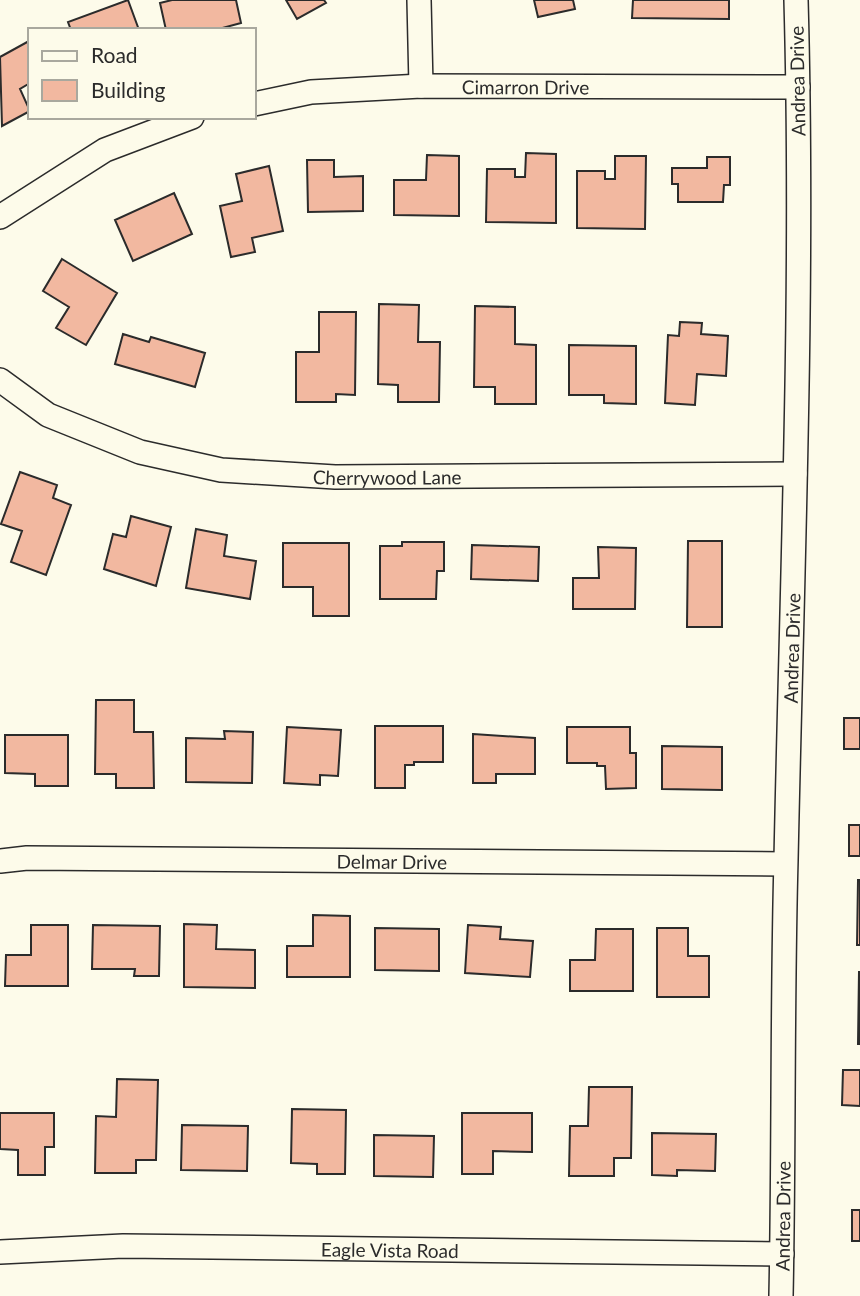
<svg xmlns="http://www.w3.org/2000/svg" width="860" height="1296" viewBox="0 0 860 1296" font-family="Lato,sans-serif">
<rect width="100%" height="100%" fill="#fdfbea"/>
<!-- building -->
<path fill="#f2b8a0" stroke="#2b2b2b" stroke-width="2" d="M128,0L139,30H71L68,22Z
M172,0H236L241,23L215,30H166L160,3Z
M286,0H324L326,3L297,19Z
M534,0H573L575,9L538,17Z
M633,0H729V19L632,18Z
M29,41L30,83L20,89L30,111L2,126L0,57Z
M526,153L556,154V223L486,222L487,169H515V177H525Z
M427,155L459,156V216L394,215V180H426Z
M615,156H646L645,229L577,228V171H605V179H615Z
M707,157H730V185H724L723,202H678V184H672V168H707Z
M307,160H334V177L363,176V211L308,212Z
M269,166L283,231L252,238L255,252L231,257L220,206L242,201L236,174Z
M174,193L192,234L133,261L115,220Z
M62,259L117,293L86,345L56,328L69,307L43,291Z
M379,304L419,305L418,342H440L439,402H398V385L378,384Z
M475,306L515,307V344L536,345V404H495V387H474Z
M319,312H356L355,395L336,394V402H296V352H319Z
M680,322L702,323L701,334L728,336L726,376L697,374L695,405L665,403L668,335L679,336Z
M123,334L149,342L151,337L205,353L195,387L115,364Z
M569,345L636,346V404L604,403V395H569Z
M20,472L57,485L53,498L71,505L46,575L11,562L22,531L1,524Z
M131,516L171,527L156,586L104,569L113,534L126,537Z
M196,529L227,535L224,556L256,561L250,599L186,588Z
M688,541H722V627H687Z
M402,542H444V571H437L436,599H380V546H402Z
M283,543H349V616H313V587H283Z
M472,545L539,547L538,581L471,579Z
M598,547L636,548L635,609H573V578H599Z
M96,700H134V732H153L154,788H116V774H95Z
M844,718H860V749H844Z
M375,726H443V762H414V765H405V788H375Z
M287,727L341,730L338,776L320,775V785L284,783Z
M567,727H630V753H636V788L606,789L605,766H597V763H567Z
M224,731L253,732L252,783L186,782V738L225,739Z
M473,734L535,738V774H496V783H473Z
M5,735H68V786H35V774L5,773Z
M662,746L722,747V790L662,789Z
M849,825H860V856H849Z
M858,880H860V945H857Z
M313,915L350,916V977H287V946H313Z
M184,924L217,925L216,949L255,950V988L184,987Z
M31,925H68V986H5L6,955H31Z
M93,925L160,926L159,976H134L135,969H92Z
M468,925L501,927L500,939L533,941L530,977L465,973Z
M375,928L439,929V971L375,970Z
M657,928H688V956H709V997H657Z
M596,929H633V991H570V960H595Z
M859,972H860V1044H858Z
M843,1070H860V1106L842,1105Z
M117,1079L158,1080L156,1160H136V1173H95L96,1116L116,1117Z
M589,1087H632L631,1158H614V1176H569L570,1126H588Z
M292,1109L346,1110L345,1174H317V1164L291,1163Z
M0,1113H54V1147H45V1175H18V1150L0,1149Z
M462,1113H532V1152L493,1151V1174H462Z
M182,1125L248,1126L247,1171L181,1170Z
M652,1133L716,1134L715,1171L677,1170V1176L652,1175Z
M374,1135L434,1136L433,1177L374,1176Z
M852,1210H860V1241H852Z"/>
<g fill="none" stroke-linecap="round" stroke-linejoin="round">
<!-- minor casing -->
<g stroke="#2b2b2b" stroke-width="26">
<g id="minor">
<path d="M419,0L421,86"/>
<path id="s1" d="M254,104L311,92L421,86L798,87"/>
<path d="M0,217L105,150L192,117"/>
<path id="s2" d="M0,380L48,415L140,452L221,470L335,477L795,474"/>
<path id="s3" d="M0,861L27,858L785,864"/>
<path id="s4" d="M0,1252L123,1246L782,1254"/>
<path id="s5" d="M781,1296C784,1151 782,1005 786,860C792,573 804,286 796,0"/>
</g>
</g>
<!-- minor -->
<use href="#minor" stroke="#fdfbea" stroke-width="23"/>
</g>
<g text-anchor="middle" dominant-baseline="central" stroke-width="5" stroke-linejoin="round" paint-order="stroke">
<!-- street labels -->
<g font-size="19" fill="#2b2b2b" stroke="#fdfbea">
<text transform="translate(797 81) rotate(-91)">Andrea Drive</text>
<text stroke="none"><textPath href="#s1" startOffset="273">Cimarron Drive</textPath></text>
<text stroke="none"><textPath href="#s2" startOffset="408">Cherrywood Lane</textPath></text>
<text stroke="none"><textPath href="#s5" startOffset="648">Andrea Drive</textPath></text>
<text stroke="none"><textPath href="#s3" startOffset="392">Delmar Drive</textPath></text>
<text stroke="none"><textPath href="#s5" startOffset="80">Andrea Drive</textPath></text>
<text stroke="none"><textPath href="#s4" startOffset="390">Eagle Vista Road</textPath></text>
</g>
</g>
<!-- legend -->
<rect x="28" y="28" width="228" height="91" fill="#fdfbea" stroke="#a9a89e" stroke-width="2"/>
<rect x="42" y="51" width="35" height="10" fill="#fdfbea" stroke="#a9a89e" stroke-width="2"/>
<text x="91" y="63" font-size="21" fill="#2b2b2b">Road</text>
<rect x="42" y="80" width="35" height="21" fill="#f2b8a0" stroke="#a9a89e" stroke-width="2"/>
<text x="91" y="98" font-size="21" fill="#2b2b2b">Building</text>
</svg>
